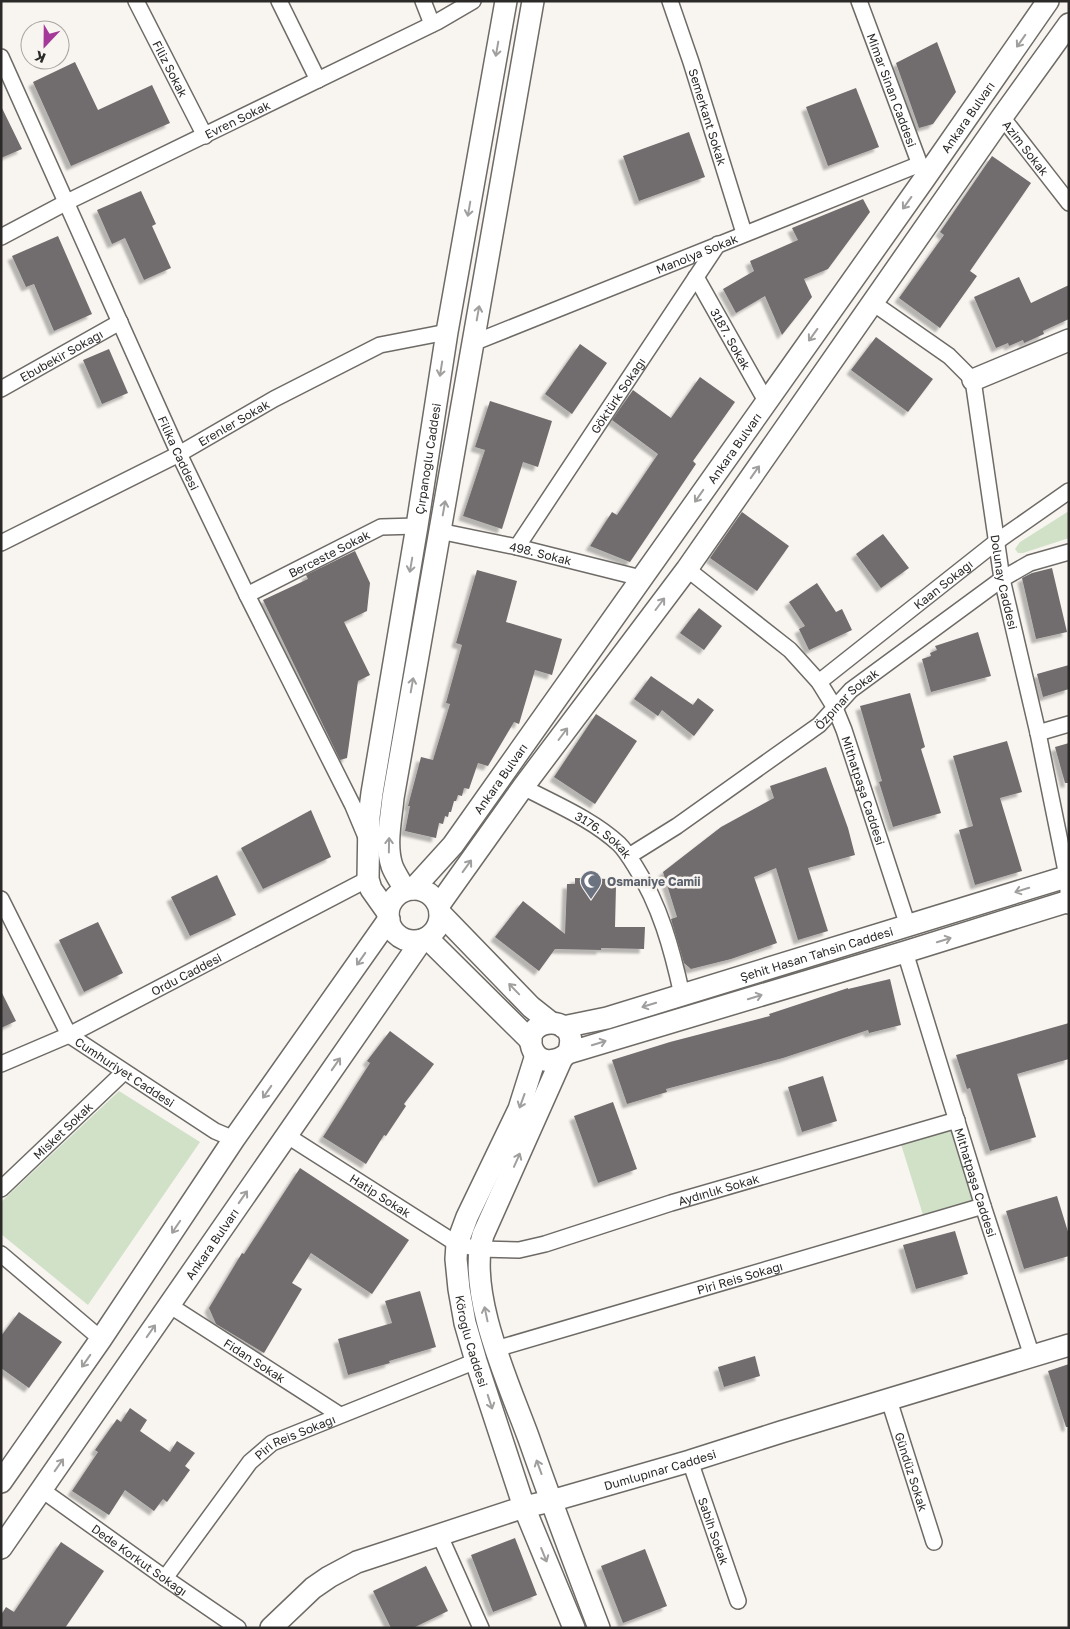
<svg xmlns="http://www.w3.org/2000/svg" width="1070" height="1629" viewBox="0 0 1070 1629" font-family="'Golos Text',sans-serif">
<defs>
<filter id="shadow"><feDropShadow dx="-4.5" dy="4.5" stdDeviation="1" flood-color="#0004"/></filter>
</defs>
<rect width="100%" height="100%" fill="#f8f5f0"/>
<!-- green -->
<path fill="#d0e1c8" d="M1069,511V538L1023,553H1018L1015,549L1020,542Z
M119,1091L200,1142L88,1305L1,1234V1202Z
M952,1126L975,1200L923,1215L900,1141Z"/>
<!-- building -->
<path fill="#716c6e" filter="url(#shadow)" d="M937,42L956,92L933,124L919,128L896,63Z
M75,62L98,110L152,85L170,123L71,166L33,82Z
M856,88L879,147L828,166L806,107Z
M1,106L22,149L1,158Z
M689,132L705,177L639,201L623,156Z
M992,156L1031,183L970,271L977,276L940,328L899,298L944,235L940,232Z
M141,191L156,224L152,226L171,268L144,280L125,238L112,244L97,210Z
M863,199L870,212L828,269L804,279L812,297L782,335L765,296L736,313L723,289L754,271L750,261L798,240L792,228Z
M58,236L92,314L54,331L34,284L26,287L12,256Z
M1019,277L1031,303L1069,285V319L1043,331L1044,334L1024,343L1023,340L1009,346L1008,343L996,348L974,297Z
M876,337L933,379L908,412L851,370Z
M580,344L607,363L572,414L545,394Z
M109,349L128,393L102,404L83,360Z
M700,377L735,402L693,461L696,464L630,562L590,546L612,512L617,515L658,454L612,420L633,390L671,418Z
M490,401L552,421L538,467L523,462L502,529L463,516L485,450L475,447Z
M742,512L789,546L757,591L710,558Z
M883,534L909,568L881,588L856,554Z
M355,551L370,583L367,611L344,622L370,675L358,681L347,758L340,760L263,600L308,579L306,575Z
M1052,568L1067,632L1036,639L1022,578L1032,573Z
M477,570L517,581L506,622L562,639L552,675L535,670L519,724L514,722L488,766L478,763L469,789L464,788L462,796L458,795L456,801H454L451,812H449L448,817L445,816L443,824L439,823L436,838L405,831L410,806H408L421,757L433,760L450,704L446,703L462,645L456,643Z
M817,583L836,612L842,609L852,630L809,650L799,629L805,626L789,602Z
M699,608L722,626L704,650L680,633Z
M978,632L991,676L931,692L922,659L931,656L930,653L937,650L935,646Z
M1069,665V689L1043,697L1037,674Z
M651,676L693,705L698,698L714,710L694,736L662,710L658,716L634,699Z
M910,693L925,747L921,749L941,813L893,827L879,782L882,781L860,706Z
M596,714L637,741L595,804L554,777Z
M1007,741L1022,792L1000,798L1022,871L975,885L959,830L973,826L953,756Z
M1069,743V783H1065L1055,747Z
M826,767L848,828L855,855L808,868L828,931L798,940L776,868L754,877L777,943L731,959L691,969L684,963L671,919L677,917L663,872L721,827L774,798L770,786Z
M311,810L331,857L263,889L241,848Z
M217,875L236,915L190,936L171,897Z
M575,878L610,879V886H616L615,927H645L644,949L601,948V950L555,949L539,971L495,937L523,901L565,934L567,884H575Z
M98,922L123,973L84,992L59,940Z
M890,979L901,1025L869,1033L868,1030L783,1058L666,1089L667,1092L627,1104L612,1060L670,1042L770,1016L769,1014L848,988V989Z
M1,991L16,1021L1,1028Z
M1069,1023V1059L1017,1074L1036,1137L990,1151L970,1088L967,1089L956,1055Z
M390,1031L434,1064L404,1104L406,1106L386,1136L384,1135L366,1164L323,1137L370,1063L367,1061Z
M823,1076L837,1121L802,1132L788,1087Z
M613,1102L637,1169L598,1183L574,1116Z
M300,1168L409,1240L372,1294L311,1253L292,1283L302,1289L264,1353L216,1324L209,1308L242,1253L244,1254Z
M1057,1196L1069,1235V1256L1024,1269L1006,1211Z
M955,1231L968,1274L916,1289L903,1245Z
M420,1291L436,1347L389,1361L390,1363L348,1375L338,1339L392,1323L385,1301Z
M19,1312L62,1342L29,1388L1,1368V1336Z
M755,1356L760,1376L724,1387L718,1367Z
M1069,1364V1427H1066L1048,1371Z
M130,1408L147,1420L140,1431L170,1452L177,1441L195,1453L185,1466L190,1470L167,1502L163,1499L154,1511L125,1490L109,1515L72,1491L98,1452L95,1450L117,1419L121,1422Z
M515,1538L537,1595L493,1612L471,1555Z
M61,1542L104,1571L65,1628H1V1615L6,1607L14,1612Z
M645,1549L667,1606L623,1623L601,1566Z
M426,1566L448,1611L413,1628H391L373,1591Z"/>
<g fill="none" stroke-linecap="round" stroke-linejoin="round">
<!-- street casing -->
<g stroke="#6e6b67" stroke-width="18">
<g id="street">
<path id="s1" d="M136,1L205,136"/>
<path d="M279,1L318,80"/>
<path d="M423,1L432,24"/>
<path id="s2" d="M670,1L691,62L744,233"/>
<path id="s3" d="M859,1L923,173"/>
<path id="s4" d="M1,57L179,454L247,595L353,806L366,837"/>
<path id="s5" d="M1002,117L1069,203"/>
<path id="s6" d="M1,237L67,202L437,22L473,1"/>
<path id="s7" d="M696,277L766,401"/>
<path id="s8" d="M873,303L949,356L973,380L1002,579L1038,733L1067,876L1069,906"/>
<path id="s9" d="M473,343L920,164"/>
<path id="s10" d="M1,389L120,322"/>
<path id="s11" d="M439,531L517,547L641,578"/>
<path id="s12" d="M1,543L179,454L274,399L380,345L447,332"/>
<path id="s13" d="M517,547L718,244"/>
<path id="s14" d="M687,569L790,650L819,682L835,708L844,730L908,926"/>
<path id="s15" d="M247,595L381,527L417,526"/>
<path id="s16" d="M819,682L996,542L1069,491"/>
<path d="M1038,733L1069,724"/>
<path id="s17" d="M523,787C555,804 592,819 619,844C625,850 630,858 635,866C660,905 672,949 682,995"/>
<path id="s18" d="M629,856L677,826L819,725L851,690L1002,579L1030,563L1069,552"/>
<path id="s19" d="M1,899L69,1035L215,1131L234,1139"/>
<path id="s20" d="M905,952L983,1206L1032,1356"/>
<path id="s21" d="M1,1064L69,1035L368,879"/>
<path id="s22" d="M286,1135L457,1244L479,1249L519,1250L545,1244L671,1203L957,1120"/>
<path id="s23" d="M1,1189L124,1072"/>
<path d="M1,1254L101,1339"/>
<path id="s24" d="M169,1305L340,1415"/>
<path id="s25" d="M496,1349L983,1206"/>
<path id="s26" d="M889,1400L934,1542"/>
<path id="s27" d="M690,1461L738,1601"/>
<path id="s28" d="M42,1490L165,1578L238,1628"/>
<path d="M440,1536L481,1628"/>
<path id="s29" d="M165,1578L250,1462L272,1443L476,1361"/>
</g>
</g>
<!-- secondary casing -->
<g stroke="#6e6b67" stroke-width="24">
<g id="secondary">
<path d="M973,380L1069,340"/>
<circle cx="414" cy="915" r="26"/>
<path id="s30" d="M413,889L453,845L925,178L1048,1"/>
<path d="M405,890C401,882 395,874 392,866C385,845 391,820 393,798L533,1"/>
<path d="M439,905L523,787L687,569L1002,117L1069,24"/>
<path id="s31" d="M388,913L371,889L368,879L369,817L372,793L417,526L447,332L506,1"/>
<path d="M440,913L531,1007L550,1022"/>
<path d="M427,938L531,1041"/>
<path id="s32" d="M563,1027L607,1018L1069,876"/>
<path d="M568,1053C584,1013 521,1015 532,1048C538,1065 557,1063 568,1053L905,952L1069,901"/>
<path id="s33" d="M536,1055L519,1109L467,1217L457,1244L456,1259L459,1289L465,1323L476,1361L524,1507L574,1628"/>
<path d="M562,1058L483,1235C466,1293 509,1384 529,1439C551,1502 575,1565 599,1628"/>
<path d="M1,1482L101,1339L234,1139L389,919"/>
<path id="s34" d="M1,1548L422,940"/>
<path id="s35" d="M271,1628L313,1588L329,1577L357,1562L524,1507L551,1501L690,1461L781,1432L1069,1345"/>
</g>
</g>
<!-- street -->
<use href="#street" stroke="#fff" stroke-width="15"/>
<!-- secondary -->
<use href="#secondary" stroke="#fff" stroke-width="21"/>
</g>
<!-- one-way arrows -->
<defs><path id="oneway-shaft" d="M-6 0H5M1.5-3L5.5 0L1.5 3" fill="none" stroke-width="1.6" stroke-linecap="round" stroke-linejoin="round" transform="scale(1.25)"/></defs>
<g stroke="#a09f9e">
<use href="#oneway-shaft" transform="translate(1021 41) rotate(125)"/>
<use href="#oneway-shaft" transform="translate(497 49) rotate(100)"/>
<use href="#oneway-shaft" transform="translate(907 203) rotate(126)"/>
<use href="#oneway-shaft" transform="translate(469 209) rotate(100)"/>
<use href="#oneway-shaft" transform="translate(478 313) rotate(-80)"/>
<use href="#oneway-shaft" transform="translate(813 335) rotate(126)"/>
<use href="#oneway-shaft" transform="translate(441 369) rotate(99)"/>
<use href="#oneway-shaft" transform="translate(755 472) rotate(-55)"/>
<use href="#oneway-shaft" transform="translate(699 496) rotate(125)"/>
<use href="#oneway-shaft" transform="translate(444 508) rotate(-80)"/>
<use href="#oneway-shaft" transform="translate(411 565) rotate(100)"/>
<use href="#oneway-shaft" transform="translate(660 604) rotate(-53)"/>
<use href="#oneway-shaft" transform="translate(412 685) rotate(-80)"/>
<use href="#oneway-shaft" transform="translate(563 734) rotate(-53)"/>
<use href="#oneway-shaft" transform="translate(389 845) rotate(-89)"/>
<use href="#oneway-shaft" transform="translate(467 866) rotate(-54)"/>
<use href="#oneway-shaft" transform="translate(1022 890) rotate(163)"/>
<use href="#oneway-shaft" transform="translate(944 940) rotate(-17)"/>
<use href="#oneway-shaft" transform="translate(361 959) rotate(125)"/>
<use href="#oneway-shaft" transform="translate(514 989) rotate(-134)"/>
<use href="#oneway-shaft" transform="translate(755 997) rotate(-17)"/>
<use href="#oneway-shaft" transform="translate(649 1005) rotate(163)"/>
<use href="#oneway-shaft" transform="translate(599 1043) rotate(-17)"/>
<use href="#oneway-shaft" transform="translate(336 1064) rotate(-55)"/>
<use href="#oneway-shaft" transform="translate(267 1092) rotate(125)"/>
<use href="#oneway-shaft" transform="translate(522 1101) rotate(110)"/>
<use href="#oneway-shaft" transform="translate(517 1160) rotate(-66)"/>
<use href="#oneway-shaft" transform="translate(243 1197) rotate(-55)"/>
<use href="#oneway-shaft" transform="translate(176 1227) rotate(124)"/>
<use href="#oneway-shaft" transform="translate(486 1314) rotate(-102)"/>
<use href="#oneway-shaft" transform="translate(151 1331) rotate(-55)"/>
<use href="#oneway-shaft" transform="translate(86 1361) rotate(125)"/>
<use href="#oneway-shaft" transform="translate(490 1402) rotate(72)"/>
<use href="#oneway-shaft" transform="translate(59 1465) rotate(-55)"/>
<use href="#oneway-shaft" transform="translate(539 1467) rotate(-110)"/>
<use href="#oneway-shaft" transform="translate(544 1555) rotate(68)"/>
</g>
<!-- icons -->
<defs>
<g id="mosque-pin" transform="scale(1.125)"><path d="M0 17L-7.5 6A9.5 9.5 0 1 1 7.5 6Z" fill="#6b7280" stroke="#f8f5f0"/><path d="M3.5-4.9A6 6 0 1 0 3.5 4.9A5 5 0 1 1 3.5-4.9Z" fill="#fff"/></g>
</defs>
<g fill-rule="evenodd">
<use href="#mosque-pin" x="591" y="881"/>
</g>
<g text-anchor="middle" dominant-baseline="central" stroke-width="5" stroke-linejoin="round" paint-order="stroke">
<!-- street labels -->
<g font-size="12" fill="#2b2a28" stroke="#f8f5f0">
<text stroke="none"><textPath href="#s1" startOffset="76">Filiz Sokak</textPath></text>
<text stroke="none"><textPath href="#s3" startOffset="95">Mimar Sinan Caddesi</textPath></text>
<text stroke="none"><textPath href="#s2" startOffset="122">Semerkant Sokak</textPath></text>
<text stroke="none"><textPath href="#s30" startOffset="951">Ankara Bulvarı</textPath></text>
<text stroke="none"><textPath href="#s6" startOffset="264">Evren Sokak</textPath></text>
<text stroke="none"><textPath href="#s5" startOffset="39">Azim Sokak</textPath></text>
<text stroke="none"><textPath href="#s9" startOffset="241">Manolya Sokak</textPath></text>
<text stroke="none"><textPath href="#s7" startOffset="71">3187. Sokak</textPath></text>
<text stroke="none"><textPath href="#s10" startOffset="69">Ebubekir Sokağı</textPath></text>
<text stroke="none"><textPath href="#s13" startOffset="182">Göktürk Sokağı</textPath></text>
<text stroke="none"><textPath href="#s12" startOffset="262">Erenler Sokak</textPath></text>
<text stroke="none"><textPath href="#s30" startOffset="546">Ankara Bulvarı</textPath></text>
<text stroke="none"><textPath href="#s4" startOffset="434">Filika Caddesi</textPath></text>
<text stroke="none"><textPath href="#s31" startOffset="465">Çırpanoğlu Caddesi</textPath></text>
<text stroke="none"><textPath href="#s15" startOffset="92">Berceste Sokak</textPath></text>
<text stroke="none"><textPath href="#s11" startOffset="104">498. Sokak</textPath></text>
<text stroke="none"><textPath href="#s8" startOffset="331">Dolunay Caddesi</textPath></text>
<text stroke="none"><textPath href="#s16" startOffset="158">Kaan Sokağı</textPath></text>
<text stroke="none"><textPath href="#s18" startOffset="269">Özpınar Sokak</textPath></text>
<text stroke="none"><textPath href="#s30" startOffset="141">Ankara Bulvarı</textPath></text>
<text stroke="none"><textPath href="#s14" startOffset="292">Mithatpaşa Caddesi</textPath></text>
<text stroke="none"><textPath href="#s17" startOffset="94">3176. Sokak</textPath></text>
<text stroke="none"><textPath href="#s32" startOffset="264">Şehit Hasan Tahsin Caddesi</textPath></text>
<text stroke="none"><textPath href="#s21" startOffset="206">Ordu Caddesi</textPath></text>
<text stroke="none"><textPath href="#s19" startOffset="219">Cumhuriyet Caddesi</textPath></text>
<text stroke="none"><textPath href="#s23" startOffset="85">Misket Sokak</textPath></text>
<text stroke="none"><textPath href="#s20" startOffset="241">Mithatpaşa Caddesi</textPath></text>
<text stroke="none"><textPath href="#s22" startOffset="474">Aydınlık Sokak</textPath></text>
<text stroke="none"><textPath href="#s22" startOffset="112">Hatip Sokak</textPath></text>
<text stroke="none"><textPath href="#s34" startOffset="370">Ankara Bulvarı</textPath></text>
<text stroke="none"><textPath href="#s25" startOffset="254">Piri Reis Sokağı</textPath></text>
<text stroke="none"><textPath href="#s33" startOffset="304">Köroğlu Caddesi</textPath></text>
<text stroke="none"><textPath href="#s24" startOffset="102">Fidan Sokak</textPath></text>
<text stroke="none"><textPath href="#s29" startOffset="196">Piri Reis Sokağı</textPath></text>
<text stroke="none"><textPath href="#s35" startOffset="426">Dumlupınar Caddesi</textPath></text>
<text stroke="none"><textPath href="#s26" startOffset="75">Gündüz Sokak</textPath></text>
<text stroke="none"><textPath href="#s27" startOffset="74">Sabih Sokak</textPath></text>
<text stroke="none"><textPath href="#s28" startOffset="120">Dede Korkut Sokağı</textPath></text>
</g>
<!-- worship labels -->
<g font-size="12" font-weight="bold" fill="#5b616d" stroke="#f8f5f0" text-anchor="start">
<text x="607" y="881">Osmaniye Camii</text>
</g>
</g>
<!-- border -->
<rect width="1070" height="1629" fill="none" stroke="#2b2a28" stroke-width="5"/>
<!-- north arrow -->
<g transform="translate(45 45) rotate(202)"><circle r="24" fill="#f8f5f0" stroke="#a6a4a0"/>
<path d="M0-4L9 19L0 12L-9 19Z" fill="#a4399a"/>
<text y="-8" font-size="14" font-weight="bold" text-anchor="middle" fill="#2b2a28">K</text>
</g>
</svg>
